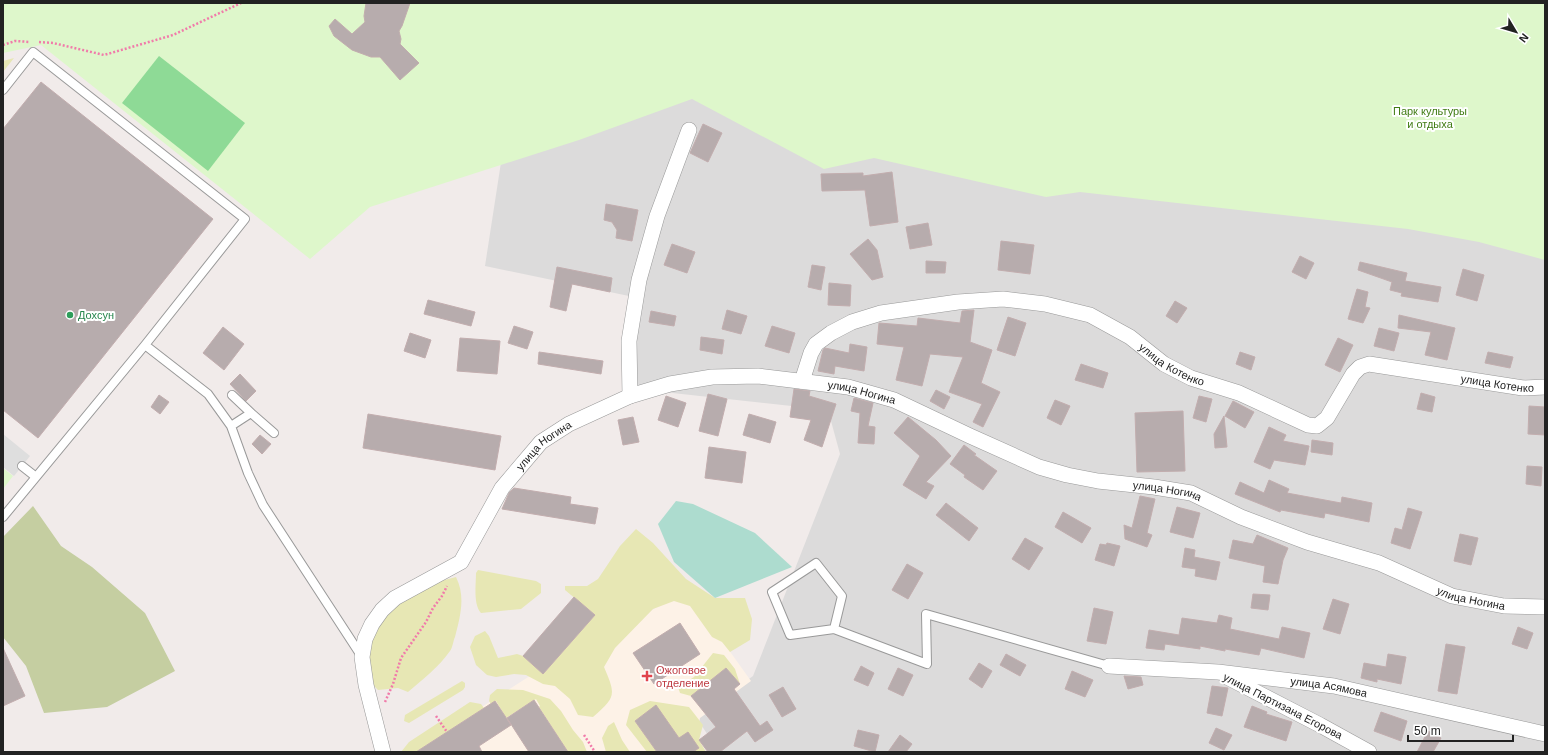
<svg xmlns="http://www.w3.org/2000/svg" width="1548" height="755" viewBox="0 0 1548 755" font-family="Arial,sans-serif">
<rect width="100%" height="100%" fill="#f1ebea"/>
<!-- residential -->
<path fill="#dcdbdb" d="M968,29L1545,250V752H719L696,717L753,676L840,454L828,410L636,389L629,296L485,266L504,143Z"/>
<!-- education -->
<path fill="#fdf2e7" d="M676,595L691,597L751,681L700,718L696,740L703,752H412L536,672L543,679Z"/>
<!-- grass -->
<path fill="#e7e7b4" d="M14,58L3,72V61Z
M636,529L653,543L686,579L715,598H745L752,619L750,640L730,652L722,642L712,637L690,606L674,601L653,609L615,648L604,667C616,695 616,697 593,717L578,715L570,699L555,686L543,684L526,675L514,674L496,677L487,675L476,665L470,647L475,636L485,631L489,636L498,658L517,654L523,656L543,674L595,615L565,590V586H587L598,579L620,546Z
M478,570L536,581L541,584V593L521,609L481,613C473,604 476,585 476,573Z
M456,577C466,597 460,617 455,637C453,641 453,647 450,651C439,667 422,680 408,692L398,688L378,690L374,686L370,666L369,651L373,631L395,606L437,582Z
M713,653L724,655L735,669L740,684L726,668L691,696L680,693L678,687L694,677Z
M462,681L465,683V687L463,690L409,723L404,721L405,715Z
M497,689L523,690L550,699L561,711L573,730L583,742L587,752H568L539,707L540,706L536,699L506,718L496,701L491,704L489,701L490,695Z
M650,701L689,707L703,725L699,740L706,752H693L679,738L656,706L635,721L657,752H647L626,725L630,710Z
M470,702L481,704L484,708L416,752H401L409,742Z
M614,722L622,740L630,752H606L602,738L608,726Z"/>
<!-- forest -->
<path fill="#c5cea1" d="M33,506L61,546L92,567L145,613L175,671L107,707L44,713L26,666L3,637V537Z"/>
<!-- park -->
<path fill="#def7cb" d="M3,3H1545V260L1479,242L1408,229L1080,192L1046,197L874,158L824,169L692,99L579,140L370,207L310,259L41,45L3,53Z
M3,468L13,476L3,489Z"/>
<!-- pitch -->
<path fill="#8eda96" d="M159,56L245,123L208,171L122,103Z"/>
<!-- parking -->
<path fill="#dedede" d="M3,434L30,456L14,476L3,467Z"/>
<!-- water -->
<path fill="#addccf" d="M676,501L693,504L755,533L792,567L715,598L674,562L658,524Z"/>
<!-- building -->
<path fill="#b7acad" stroke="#c2adae" d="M366,3H410L402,26L399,31L401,39L400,44L419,63L400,80L380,57H371L352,50L334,36L329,26L335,19L352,34L365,22L364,16Z
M41,82L213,219L38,438L3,410V129Z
M703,124L722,133L708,162L690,153Z
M892,172L898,222L870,226L865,190L822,191L821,174L863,173V176Z
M606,204L638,210L632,241L616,238L617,230L612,222L604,220Z
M928,223L932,245L910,249L906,227Z
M868,239L877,250L883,277L872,280L850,254Z
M1001,241L1034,245L1030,274L998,270Z
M672,244L695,252L687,273L664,265Z
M1300,256L1314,263L1306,279L1292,272Z
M926,261L946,262L945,273H926Z
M1360,262L1407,273L1405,281L1441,287L1438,302L1401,296L1402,293L1390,290L1392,282L1358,270Z
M812,265L825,267L821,290L808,287Z
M557,267L612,278L610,292L572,284L566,311L550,307Z
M1463,269L1484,275L1477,301L1456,295Z
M829,283L851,285L850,306L828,305Z
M1357,289L1368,292L1365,307L1370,308L1363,323L1348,319Z
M428,300L475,312L471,326L424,314Z
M1175,301L1187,308L1177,323L1166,316Z
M727,310L747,316L741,334L722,329Z
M974,310L970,342L992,350L981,383L1000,392L983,427L973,422L982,404L949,392L963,357L930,354L922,386L896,380L904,347L877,344L879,323L917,326L918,318L960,323L962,311Z
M651,311L676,316L674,326L649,322Z
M1399,315L1455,328L1447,360L1425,355L1431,332L1398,328Z
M1008,317L1026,323L1015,356L997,350Z
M514,326L533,332L527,349L508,343Z
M772,326L795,333L789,353L765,346Z
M223,327L244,344L224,370L203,353Z
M1379,328L1399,333L1394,351L1374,346Z
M410,333L431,340L425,358L404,351Z
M701,337L724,340L722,354L700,350Z
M460,338L500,341L497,374L457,371Z
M1338,338L1353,345L1340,372L1325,365Z
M850,344L867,347L864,371L835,366L834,374L818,371L823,350L825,348L849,353Z
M539,352L603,361L601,374L538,364Z
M1240,352L1255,357L1251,370L1236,364Z
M1488,352L1513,357L1510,368L1485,363Z
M1081,364L1108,373L1103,388L1075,380Z
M240,374L256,391L246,401L230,384Z
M794,389L810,391L809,396L836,404L822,447L804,440L811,420L790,417Z
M936,390L950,397L944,409L930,401Z
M1421,393L1435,397L1432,412L1417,409Z
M708,394L727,399L718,436L699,431Z
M159,395L169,402L160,414L151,407Z
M666,396L686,403L678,427L658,420Z
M1199,396L1212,399L1206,422L1193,418Z
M854,398L873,403L868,426L875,427L874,444L858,443L860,413L851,411Z
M1055,400L1070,406L1061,425L1047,418Z
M1233,401L1254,412L1245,428L1225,416Z
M1529,406L1545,407V435L1528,434Z
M1183,411L1185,471L1137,472L1135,413Z
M368,414L501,436L495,470L363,448Z
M749,414L776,422L770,443L743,435Z
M1224,416L1227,447L1215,448L1214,434Z
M633,417L639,442L623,445L618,420Z
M908,417L936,440L951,456L926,482L934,486L926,499L903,485L920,456L894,433Z
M1269,427L1286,435L1283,441L1309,446L1305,465L1274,460L1270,469L1254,462Z
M260,435L271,444L262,454L252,444Z
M1312,440L1333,443L1332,455L1311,452Z
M964,445L976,454L974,455L997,471L983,490L964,477L965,475L950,464Z
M709,447L746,452L742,483L705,478Z
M1527,466L1542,467L1541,486L1526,484Z
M1269,480L1289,489L1287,493L1341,503L1342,497L1372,503L1369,522L1325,513L1324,518L1281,510L1280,512L1235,494L1240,482L1264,493Z
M514,488L571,497L570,504L598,508L595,524L502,509L509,493Z
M1140,496L1155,499L1147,533L1152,535L1147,547L1125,539L1124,525L1132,528Z
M946,503L978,528L969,541L936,515Z
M1177,507L1200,513L1193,538L1170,532Z
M1408,508L1422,512L1410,549L1391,543L1395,528L1402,530Z
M1063,512L1091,528L1082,543L1055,527Z
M1460,534L1478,538L1471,565L1454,561Z
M1257,535L1288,548L1283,560L1278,584L1263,582L1265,566L1229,558L1233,540L1253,544Z
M1025,538L1043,548L1029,570L1012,559Z
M1107,543L1120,546L1114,566L1095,560L1100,544L1106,545Z
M1185,548L1195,550L1194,557L1220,562L1216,580L1195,576L1196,569L1182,567Z
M907,564L923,573L908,599L892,590Z
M1253,594L1270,595L1268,610L1251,608Z
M574,597L595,615L543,674L523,656Z
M1333,599L1349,604L1340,634L1323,629Z
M1094,608L1113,612L1106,644L1087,641Z
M1219,615L1232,618L1230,629L1279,639L1282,627L1310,633L1304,658L1261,648L1259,655L1225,649V651L1200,646V649L1165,644L1164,650L1146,648L1149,630L1179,635L1182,618L1217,623Z
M680,623L700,654L654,684L633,653Z
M1518,627L1533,633L1527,649L1512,644Z
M1446,644L1465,647L1457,694L1438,691Z
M3,648L25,696L3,706Z
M1006,654L1026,665L1020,676L1000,665Z
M1388,654L1406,657L1401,684L1377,679V682L1361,678L1364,663L1386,667Z
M979,663L992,671L982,688L969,679Z
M861,666L874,673L868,686L854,680Z
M726,668L740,684L734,689L760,726L767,721L773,730L755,742L747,731L720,752H708L699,740L716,727L691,696Z
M898,668L913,675L903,696L888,689Z
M1072,671L1093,680L1085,697L1065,689Z
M1124,676L1141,677L1143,685L1128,689Z
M1212,686L1228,688L1222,716L1207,713Z
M783,687L796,709L782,717L769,695Z
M534,700L568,752H529L507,718Z
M495,701L511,725L479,746L482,752H416Z
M656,705L679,738L688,732L699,748L693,752H657L635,721Z
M1252,706L1267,712L1266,714L1292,722L1286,741L1244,727Z
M1381,712L1407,721L1401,741L1374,731Z
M1216,728L1232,735L1224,750L1209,743Z
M858,730L879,735L875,752L854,746Z
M1428,731L1441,738L1433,752H1417Z
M900,735L912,744L906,752H888Z"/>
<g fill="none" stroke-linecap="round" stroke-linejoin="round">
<!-- lane casing -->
<g stroke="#999" stroke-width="10">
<path id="lane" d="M3,90L33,52L245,219L145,345L3,517
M145,345L208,394L231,426L248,473L263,505L362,657
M251,413L274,433
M231,426L251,413L232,395
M22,466L36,477
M834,629L842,596L816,563L772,592L790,635L834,629L927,664L926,614L1109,666"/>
</g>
<!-- street casing -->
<g stroke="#999" stroke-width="16">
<g id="street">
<path id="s1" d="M802,381L811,353L816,344L831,333L852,322L881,313L958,302L1003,299L1045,304L1090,315L1130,337L1164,364L1191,378L1239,393L1308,425L1317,426L1327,418L1353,374L1360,367L1369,364L1523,388L1545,387"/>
<path d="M630,396L629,341L639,280L657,216L689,130"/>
<path id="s2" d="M1109,666L1218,672L1334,686L1545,734"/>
<path d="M1227,677L1320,725L1369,752"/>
<path id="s3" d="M383,752L366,685L362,657L365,639L372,624L382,610L395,598L461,562L502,488L541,442L569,424L630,396L670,384L712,377L758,376L848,387L894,400L970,436L1039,467L1067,475L1098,481L1154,487L1191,493L1241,517L1307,542L1379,563L1452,596L1504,606L1545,607"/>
</g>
</g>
<!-- path -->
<path stroke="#f17baa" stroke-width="2.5" stroke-dasharray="2 2" stroke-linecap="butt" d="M39,42L53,43L104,55L173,35L241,3
M3,45L15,41L30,42
M385,702L393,684L401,658L426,622L433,608L442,596L447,586
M436,716L447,732
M584,735L595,752"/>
<!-- lane -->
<use href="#lane" stroke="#fff" stroke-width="8"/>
<!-- street -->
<use href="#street" stroke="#fff" stroke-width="15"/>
</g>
<!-- markers -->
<circle fill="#2e9e5b" stroke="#fff" stroke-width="1.5" cx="70" cy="315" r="4"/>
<path fill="#e0444e" stroke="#fff" stroke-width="1.5" d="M645 670h4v4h4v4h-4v4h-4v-4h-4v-4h4z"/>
<g text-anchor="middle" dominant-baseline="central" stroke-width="4" stroke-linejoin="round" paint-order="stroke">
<!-- park labels -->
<g font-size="11" fill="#407c14" stroke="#fff">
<text x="1430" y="111">Парк культуры<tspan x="1430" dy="13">и отдыха</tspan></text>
</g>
<!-- leisure labels -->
<g font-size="11" fill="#27864d" stroke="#fff" text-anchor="start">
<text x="78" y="315">Дохсун</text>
</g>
<!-- street labels -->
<g font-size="11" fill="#222" stroke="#fff">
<text stroke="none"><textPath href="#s1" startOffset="420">улица Котенко</textPath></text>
<text stroke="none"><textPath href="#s1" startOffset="792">улица Котенко</textPath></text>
<text stroke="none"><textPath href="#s3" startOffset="723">улица Ногина</textPath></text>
<text stroke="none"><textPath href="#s3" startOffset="387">улица Ногина</textPath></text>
<text stroke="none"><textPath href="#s3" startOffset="1047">улица Ногина</textPath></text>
<text stroke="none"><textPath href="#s3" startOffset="1371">улица Ногина</textPath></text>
<text stroke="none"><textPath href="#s2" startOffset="221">улица Асямова</textPath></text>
<text transform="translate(1283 706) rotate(27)">улица Партизана Егорова</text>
</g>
<!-- health labels -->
<g font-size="11" fill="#be3a42" stroke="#fff" text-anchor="start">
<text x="656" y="670">Ожоговое<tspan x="656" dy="13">отделение</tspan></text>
</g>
</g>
<!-- border -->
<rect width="1548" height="755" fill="none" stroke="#222222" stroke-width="8"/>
<!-- north arrow -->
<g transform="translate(1516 32) rotate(128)" stroke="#ffffff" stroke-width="3" paint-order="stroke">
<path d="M0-3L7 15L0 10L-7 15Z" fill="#222222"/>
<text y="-6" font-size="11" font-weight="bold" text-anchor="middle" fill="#222222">N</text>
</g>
<!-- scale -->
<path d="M1408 735v6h105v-6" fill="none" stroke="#222222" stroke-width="2"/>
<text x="1414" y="735" font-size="12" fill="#222222" stroke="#ffffff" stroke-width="3" paint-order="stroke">50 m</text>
</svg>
